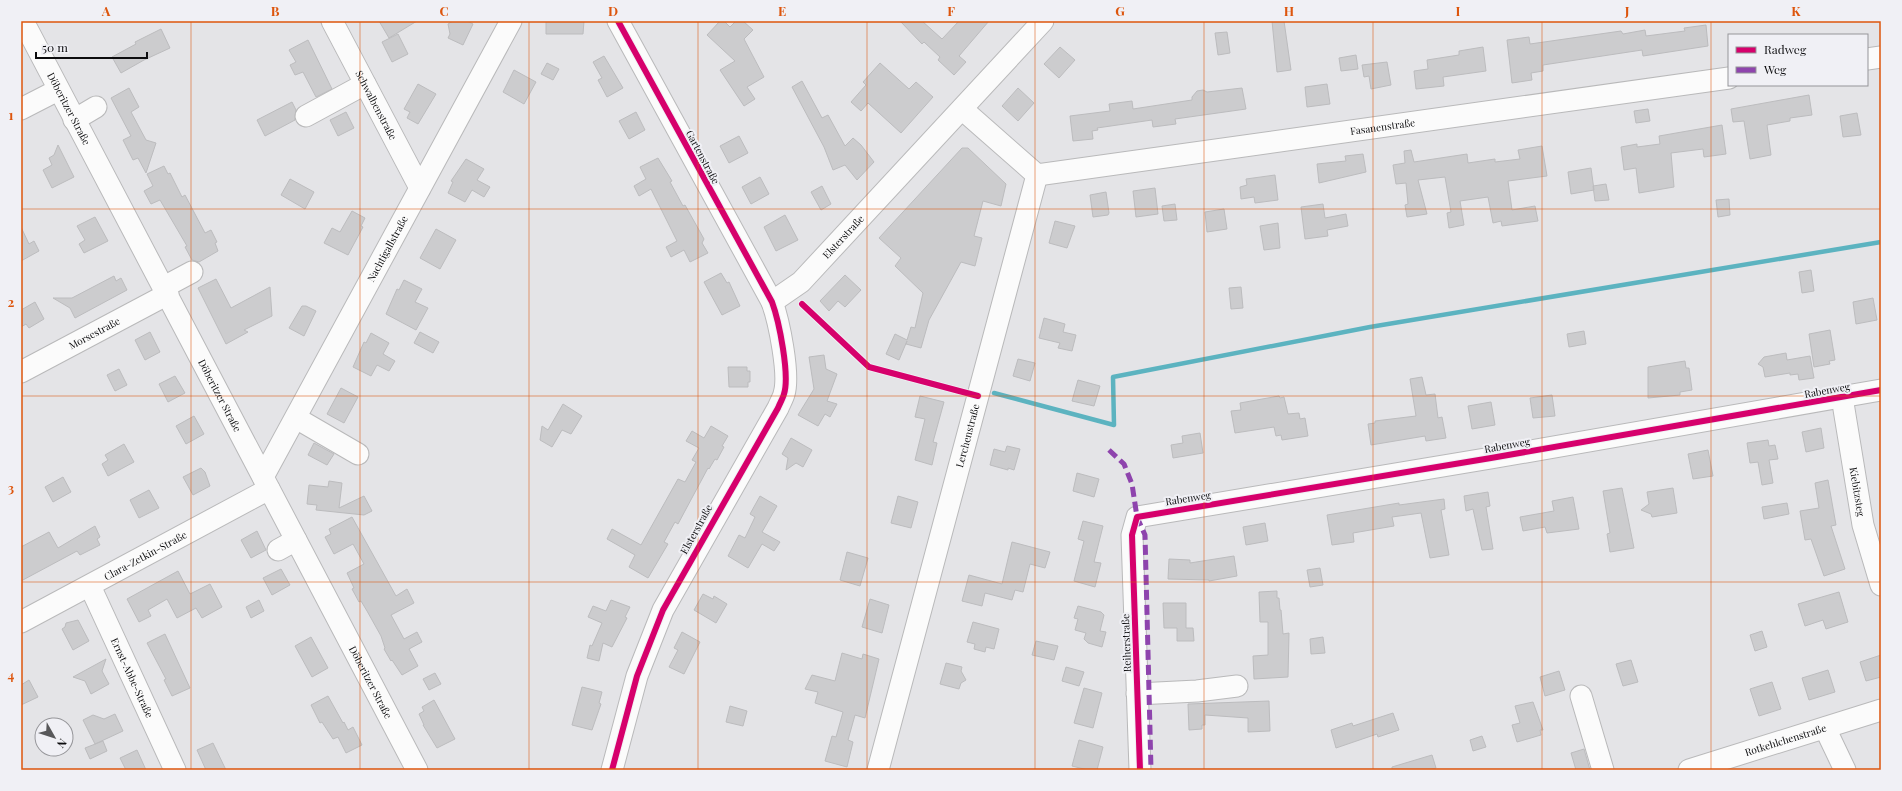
<svg xmlns="http://www.w3.org/2000/svg" width="1902" height="791" viewBox="0 0 1902 791" font-family="'Playfair Display',serif">
<rect width="100%" height="100%" fill="#e4e4e7"/>
<g fill="none" stroke-linecap="round" stroke-linejoin="round">
<!-- stream -->
<path stroke="#5cb3c0" stroke-width="4.5" d="M994,393L1114,425L1113,377L1370,327L1881,242"/>
</g>
<!-- building -->
<path fill="#ccccce" stroke="#bcbcbe" d="M379,21H417L389,38Z
M453,21H467L473,24L463,45L448,38L450,34L448,24Z
M546,21H584L583,34H546Z
M720,21H724L730,27L736,21H743L753,30L744,39L764,77L747,87L755,99L744,106L720,70L735,61L707,35Z
M900,21H922L942,39L959,21H989L959,56L966,62L954,75L938,60L940,57L924,42L922,44Z
M1272,21H1284L1291,70L1277,72Z
M1706,25L1708,46L1643,56L1642,50L1543,65V71L1531,73L1532,80L1512,83L1507,40L1529,37L1530,44L1621,31L1623,34L1645,30L1646,36L1685,31L1684,28Z
M161,29L170,48L144,60L121,73L112,57L136,44L135,42Z
M1227,32L1230,53L1218,55L1215,33Z
M398,34L408,54L392,62L382,42Z
M308,40L332,89L316,97L303,72L295,75L290,65L296,62L289,50Z
M1060,47L1075,60L1059,78L1044,64Z
M1483,47L1486,71L1443,77L1444,86L1416,89L1414,71L1428,69L1427,60L1459,55V51Z
M1356,55L1358,69L1341,71L1339,58Z
M604,56L623,88L607,97L598,80L602,78L593,62Z
M1387,62L1391,85L1371,89L1369,76L1364,77L1362,65Z
M547,63L559,69L553,80L541,74Z
M880,63L909,89L916,82L933,97L901,133L868,103L861,111L851,102L866,85L863,82Z
M514,70L536,82L524,104L503,92Z
M802,81L822,118L828,115L845,146L853,138L861,145L874,162L857,180L845,165L833,170L824,147L792,87Z
M418,84L436,94L418,124L407,118L410,112L404,109Z
M1327,84L1330,104L1307,107L1305,87Z
M129,88L139,107L131,112L146,140L156,143L146,173L138,158L133,160L123,140L131,136L111,98Z
M1018,88L1034,103L1018,121L1002,106Z
M1242,88L1246,109L1175,119L1176,124L1153,127L1152,120L1097,128L1098,130L1092,131L1093,139L1073,141L1070,116L1110,111L1109,104L1132,101L1133,109L1192,100V97L1197,91L1203,90L1207,92Z
M1809,95L1812,115L1790,118V121L1767,125L1771,155L1750,159L1744,121L1733,122L1731,109Z
M292,102L296,110L295,120L265,136L257,120Z
M1648,109L1650,121L1636,123L1634,111Z
M346,112L354,128L338,136L330,120Z
M636,112L645,130L629,139L619,121Z
M1857,113L1861,135L1843,137L1840,116Z
M1722,125L1726,154L1704,157L1703,149L1671,153L1674,187L1639,193L1636,168L1624,170L1621,147L1637,144V147L1660,144L1659,136Z
M739,136L748,153L729,163L720,146Z
M58,145L74,177L52,188L43,170L52,165L49,158L54,155Z
M1542,146L1547,176L1508,181L1512,210L1535,206L1538,221L1502,226L1501,221L1493,223L1488,197L1460,201L1464,225L1449,228L1447,213L1451,212L1445,177L1418,180L1427,214L1407,217L1405,205L1408,204L1406,183L1396,184L1393,165L1405,163L1404,151L1411,150L1414,162L1467,154L1468,163L1495,159V162L1520,159L1518,150Z
M962,148H968L1006,184L1001,206L983,201L974,236L982,238L975,266L961,262L929,320L921,348L906,344L907,341L899,360L886,354L895,334L907,340L911,327L915,328L923,293L895,266L901,258L879,238Z
M1363,154L1366,172L1319,183L1317,164L1346,161L1345,156Z
M658,158L672,181L670,182L683,206L685,205L704,239L702,243L708,253L690,262L684,250L671,257L666,247L677,241L651,189L639,196L634,186L646,179L640,167Z
M466,159L484,169L477,180L490,187L484,197L472,190L465,202L448,193L453,182L451,181Z
M164,166L168,174L170,173L182,197L185,195L205,233L211,230L217,242L215,243L218,251L199,262L192,260L185,247L187,246L160,200L151,204L144,191L153,186L147,174Z
M1591,168L1594,190L1571,194L1568,172Z
M1275,175L1278,200L1255,203L1254,197L1241,199L1240,187L1247,185L1246,179Z
M760,177L769,194L751,204L742,187Z
M290,179L314,192L305,209L281,195Z
M1606,184L1609,200L1595,201L1593,186Z
M822,186L831,204L821,210L811,192Z
M1155,188L1158,214L1136,217L1133,191Z
M1106,192L1109,213L1108,215L1093,217L1090,195Z
M1729,199L1730,215L1718,217L1716,200Z
M1175,204L1177,220L1164,221L1162,206Z
M1323,204L1325,218L1346,214L1348,226L1327,230L1328,236L1305,239L1301,207Z
M1224,209L1227,229L1207,232L1205,212Z
M352,211L365,218L361,226L363,227L348,255L324,243L332,228L340,232Z
M785,215L798,240L776,251L764,227Z
M95,217L108,241L84,253L79,244L85,240L77,226Z
M1055,221L1075,226L1067,248L1049,243Z
M1278,223L1280,248L1264,250L1260,226Z
M21,227L29,244L34,241L39,251L21,261Z
M436,229L456,240L440,269L420,258Z
M1811,270L1814,291L1802,293L1799,272Z
M721,273L727,283L729,282L740,306L722,315L704,282Z
M845,275L861,290L845,307L838,301L829,311L820,301Z
M114,276L116,281L121,278L127,290L75,318L70,308L53,298H72Z
M216,279L231,308L270,287L272,316L244,330L248,332L226,344L198,288Z
M404,280L422,289L415,302L428,308L416,330L386,314L397,289L399,290Z
M1241,287L1243,308L1231,309L1229,288Z
M1873,298L1877,320L1856,324L1853,302Z
M35,302L44,319L29,328L26,324L21,327V310Z
M302,306H306L316,311L304,336L289,328Z
M1044,318L1065,324L1063,332L1076,335L1072,351L1058,348L1060,343L1039,338Z
M1830,330L1835,360L1829,361L1830,364L1814,367L1809,334Z
M1584,331L1586,344L1569,347L1567,334Z
M150,332L160,352L145,360L135,340Z
M420,332L439,342L433,353L414,343Z
M371,333L389,343L383,354L395,361L389,371L377,365L371,376L353,367L364,342L366,343Z
M1786,353L1787,360L1810,356L1814,378L1799,380L1798,374L1790,375V373L1765,377L1763,367L1758,364L1764,357Z
M824,355L826,369L837,374L827,401L837,404L830,417L825,414L818,426L798,415L814,389L809,357Z
M1018,359L1035,363L1030,381L1013,376Z
M1685,361L1686,368H1689L1692,390L1680,392V395L1648,398V367Z
M728,367H747V371H750V382H748V387H729Z
M119,369L127,385L115,391L107,375Z
M175,376L185,393L168,402L159,384Z
M1422,377L1426,395L1435,394L1438,418L1442,417L1446,438L1426,441L1425,436L1371,445L1368,424L1375,423V421L1416,416L1410,379Z
M1078,380L1100,386L1094,406L1072,401Z
M341,388L358,397L344,423L327,414Z
M1552,395L1555,416L1533,418L1530,398Z
M920,396L944,402L933,442L937,443L932,465L915,460L925,419L915,417Z
M1279,396L1280,398L1284,397L1288,414L1299,413L1300,419L1305,418L1308,436L1282,440L1281,435L1276,436L1274,427L1235,433L1231,411L1241,410L1240,403Z
M1491,402L1495,425L1472,429L1468,406Z
M563,404L582,416L571,434L562,430L552,447L540,440L542,426L548,430Z
M194,416L204,434L186,444L176,426Z
M711,426L728,436L722,446L724,447L717,460L715,459L709,469L708,468L678,524L675,522L664,542L668,544L648,578L629,567L635,555L607,539L612,529L641,545L678,479L685,482L696,462L692,460L699,448L686,441L692,431L704,438Z
M1821,428L1824,448L1806,452L1802,432Z
M1200,433L1203,453L1173,458L1171,445L1183,443L1182,436Z
M791,438L812,450L803,467L796,463L786,470L788,458L782,454Z
M1768,440L1769,446L1775,445L1778,459L1769,460L1773,483L1762,485L1758,462L1750,463L1747,443Z
M314,443L334,454L327,465L308,455Z
M124,444L134,462L108,476L102,464L108,460L105,455Z
M1007,446L1020,449L1014,470L1008,468V470L990,465L994,449L1005,452Z
M1708,450L1713,476L1693,479L1688,454Z
M201,468L205,472L210,486L193,495L183,477Z
M1077,473L1099,479L1094,497L1073,491Z
M63,477L71,492L53,502L45,487Z
M1828,480L1836,525L1831,526L1845,569L1824,576L1811,539L1805,540L1800,511L1819,508L1815,483Z
M329,481L342,483L339,508L364,496L372,511L364,515L316,510L317,505L307,504L309,485L328,487Z
M1622,488L1634,548L1610,552L1607,534L1610,533L1603,491Z
M1673,488L1677,513L1652,517L1651,514L1641,510L1649,504L1647,492Z
M149,490L159,508L139,518L130,500Z
M1488,492L1490,506L1486,507L1493,549L1482,550L1473,509L1466,511L1464,496Z
M760,496L777,506L762,532L780,542L774,551L762,544L748,568L728,556L739,535L745,538L755,517L750,514Z
M898,496L918,502L911,528L891,523Z
M1573,497L1579,529L1547,533L1545,527L1523,531L1520,517L1554,511L1552,501Z
M1444,499L1445,509L1441,510L1449,555L1430,558L1421,513L1392,517L1394,526L1353,533L1354,542L1332,545L1327,515L1399,503V505Z
M1787,503L1789,514L1764,519L1762,507Z
M352,517L396,596L407,589L414,603L391,615L404,639L417,632L422,642L409,649L418,666L402,675L392,660L391,661L384,649L385,648L381,636L367,611L361,601L359,602L352,589L354,588L347,573L364,564L353,544L334,554L325,537L331,534L329,529Z
M1083,521L1103,526L1094,562L1101,563L1095,587L1074,581L1084,541L1078,539Z
M1265,523L1268,541L1246,545L1243,527Z
M95,526L100,537L97,539L100,545L80,555L77,551L21,581V547L49,532L58,548Z
M257,531L266,550L251,558L241,540Z
M1012,542L1050,552L1045,568L1030,564L1023,592L1015,590L1012,600L985,593L982,606L962,601L969,575L1002,584Z
M847,552L868,558L860,586L840,580Z
M1234,556L1237,576L1209,581V580L1168,579L1169,559L1190,560V563Z
M1320,568L1323,585L1310,587L1307,570Z
M281,569L290,585L272,595L263,578Z
M178,571L190,594L210,584L222,607L202,618L196,608L177,618L167,599L148,610L151,616L139,622L127,599Z
M1277,591V598H1279L1280,610H1281L1283,634L1289,633L1288,677L1254,679L1253,656L1268,655V622H1260L1259,592Z
M1839,592L1848,622L1826,629L1823,620L1805,626L1798,604Z
M703,594L713,599L714,596L727,604L716,623L694,610Z
M870,599L889,605L882,633L862,627Z
M259,600L264,611L251,618L246,607Z
M611,600L630,607L625,617L627,618L612,647L603,643L599,661L587,658L590,645L592,646L602,623L588,617L593,606L606,611Z
M1163,603H1186V628H1193L1194,641H1177V628H1164Z
M1078,606L1101,612L1104,615L1100,631L1106,632L1102,647L1088,643L1084,639L1086,633L1075,630L1078,619L1074,618Z
M78,620L89,641L73,650L62,629L65,627L66,623Z
M973,622L999,629L994,649L986,647L985,652L974,649L975,644L967,642Z
M1762,631L1767,647L1755,651L1750,635Z
M682,632L700,642L684,674L669,667L678,650L674,648Z
M165,634L190,688L172,696L164,680L166,679L147,643Z
M311,637L328,668L312,677L295,646Z
M1323,637L1325,653L1311,654L1310,639Z
M1036,641L1058,646L1054,660L1032,655Z
M842,653L862,659L863,654L879,659L865,718L855,715L848,740L853,742L847,767L825,761L832,736L836,737L843,712L815,703L818,692L805,689L812,675L835,681Z
M1881,655V677L1866,681L1860,662Z
M106,659L102,671L109,684L91,694L85,681L73,677Z
M1631,660L1638,682L1623,686L1616,664Z
M946,663L962,667L961,671L966,680L961,683L959,689L940,684Z
M1066,667L1084,672L1079,686L1062,681Z
M1828,670L1835,692L1809,700L1802,678Z
M1559,671L1565,690L1545,696L1540,677Z
M435,673L441,684L429,690L423,679Z
M29,680L38,697L21,705V685Z
M1772,682L1781,709L1759,716L1750,689Z
M582,687L602,692L599,703L601,704L592,730L572,725Z
M1084,688L1102,693L1093,728L1074,723Z
M328,696L343,723L344,722L348,730L353,727L362,745L346,753L338,737L333,739L322,722L320,723L311,705Z
M434,700L455,739L437,748L423,725H424L419,714L424,711L422,707Z
M1269,701L1270,731L1248,732V718L1205,715V725H1202V729L1189,730L1188,704Z
M1533,702L1543,730H1540L1541,735L1517,742L1512,725L1520,723L1515,706Z
M730,706L747,711L743,726L726,722Z
M1393,713L1399,730L1378,737L1377,734L1336,748L1331,730L1352,723L1353,726Z
M115,714L123,731L95,744L83,720L93,715L104,719Z
M1482,736L1486,747L1473,751L1470,740Z
M1079,740L1103,747L1097,770H1088L1072,766Z
M103,741L107,751L90,759L85,748Z
M213,743L226,770H206L197,750Z
M1584,749L1590,770H1576L1571,753Z
M137,750L146,770H126L120,758Z
M1432,755L1436,768L1428,770H1392V767Z"/>
<g fill="none" stroke-linecap="round" stroke-linejoin="round">
<!-- minor casing -->
<g stroke="#b9b9ba" stroke-width="23">
<g id="minor">
<path id="s1" d="M23,21L417,770"/>
<path id="s2" d="M332,21L420,188"/>
<path d="M1867,59L1881,57"/>
<path d="M21,109L58,90"/>
<path d="M306,116L365,84"/>
<path d="M74,120L96,107"/>
<path id="s3" d="M1037,175L1729,78"/>
<path d="M164,287L192,272"/>
<path id="s4" d="M772,302L801,282L1043,21"/>
<path id="s5" d="M21,372L168,294"/>
<path id="s6" d="M1842,397L1863,525L1881,585"/>
<path d="M296,418L358,454"/>
<path id="s7" d="M263,477L511,21"/>
<path d="M278,550L296,540"/>
<path id="s8" d="M90,586L175,770"/>
<path id="s9" d="M21,622L269,489"/>
<path d="M1137,694L1197,691L1237,686"/>
<path d="M1581,696L1603,770"/>
<path d="M1825,728L1845,770"/>
<path d="M612,770L637,676L663,610L778,408C780,403 783,398 784,394C790,375 779,321 772,302L618,21"/>
<path id="s10" d="M878,770L1037,175L962,109"/>
<path d="M1140,770L1132,535L1137,517L1491,458L1881,390"/>
<path id="s11" d="M1689,770L1881,710"/>
</g>
</g>
<!-- minor -->
<use href="#minor" stroke="#fbfbfb" stroke-width="21"/>
<!-- quiet -->
<path stroke="#8e44ad" stroke-width="5" stroke-dasharray="10 5" stroke-linecap="butt" d="M1109,450L1124,464L1132,484L1137,517L1145,535L1151,770"/>
<!-- cycleway casing -->
<g stroke="#f0f0f5" stroke-width="8">
<path id="cycleway" d="M802,304L869,367L978,396
M612,770L637,676L663,610L778,408C780,403 783,398 784,394C790,375 779,321 772,302L618,21
M1140,770L1132,535L1137,517L1491,458L1881,390"/>
</g>
<!-- cycleway -->
<use href="#cycleway" stroke="#d6006c" stroke-width="6"/>
</g>
<!-- grid -->
<path fill="none" stroke="#dd550c" stroke-width="1" stroke-opacity="0.55" d="M191,21V770M360,21V770M529,21V770M698,21V770M867,21V770M1035,21V770M1204,21V770M1373,21V770M1542,21V770M1711,21V770M21,209H1881M21,396H1881M21,582H1881"/>
<g text-anchor="middle" dominant-baseline="central" stroke-width="4" stroke-linejoin="round" paint-order="stroke">
<!-- street labels -->
<g font-size="10" fill="#0c0c0e" stroke="#f0f0f5">
<text stroke="none"><textPath href="#s2" startOffset="95">Schwalbenstraße</textPath></text>
<text stroke="none"><textPath href="#s1" startOffset="99">Döberitzer Straße</textPath></text>
<text stroke="none"><textPath href="#s3" startOffset="349">Fasanenstraße</textPath></text>
<text transform="translate(703 157) rotate(62)">Gartenstraße</text>
<text stroke="none"><textPath href="#s4" startOffset="97">Elsterstraße</textPath></text>
<text stroke="none"><textPath href="#s7" startOffset="260">Nachtigallstraße</textPath></text>
<text stroke="none"><textPath href="#s5" startOffset="83">Morsestraße</textPath></text>
<text transform="translate(1827 390) rotate(-10)">Rabenweg</text>
<text stroke="none"><textPath href="#s1" startOffset="423">Döberitzer Straße</textPath></text>
<text stroke="none"><textPath href="#s10" startOffset="346">Lerchenstraße</textPath></text>
<text transform="translate(1507 445) rotate(-10)">Rabenweg</text>
<text stroke="none"><textPath href="#s6" startOffset="96">Kiebitzsteg</textPath></text>
<text transform="translate(1188 498) rotate(-9)">Rabenweg</text>
<text transform="translate(696 529) rotate(-61)">Elsterstraße</text>
<text stroke="none"><textPath href="#s9" startOffset="141">Clara-Zetkin-Straße</textPath></text>
<text transform="translate(1126 643) rotate(-92)">Reiherstraße</text>
<text stroke="none"><textPath href="#s8" startOffset="101">Ernst-Abbe-Straße</textPath></text>
<text stroke="none"><textPath href="#s1" startOffset="747">Döberitzer Straße</textPath></text>
<text stroke="none"><textPath href="#s11" startOffset="101">Rotkehlchenstraße</textPath></text>
</g>
</g>
<!-- border -->
<rect width="1902" height="791" fill="none" stroke="#f0f0f5" stroke-width="44"/>
<!-- legend -->
<rect x="1728" y="34" width="140" height="52" fill="#f0f0f5" stroke="#959599"/>
<rect x="1736" y="47" width="20" height="6" fill="#d6006c" stroke="#959599"/>
<text x="1764" y="54" font-size="12" fill="#0c0c0e">Radweg</text>
<rect x="1736" y="67" width="20" height="6" fill="#8e44ad" stroke="#959599"/>
<text x="1764" y="74" font-size="12" fill="#0c0c0e">Weg</text>
<!-- north arrow -->
<g transform="translate(54 737) rotate(129)"><circle r="19" fill="#f0f0f5" stroke="#959599"/>
<path d="M0-3L7 15L0 10L-7 15Z" fill="#58585a"/>
<text y="-6" font-size="11" font-weight="bold" text-anchor="middle" fill="#0c0c0e">N</text>
</g>
<!-- scale -->
<path d="M36 52v6h111v-6" fill="none" stroke="#0c0c0e" stroke-width="2"/>
<text x="42" y="52" font-size="12" fill="#0c0c0e" stroke="#f0f0f5" stroke-width="3" paint-order="stroke">50 m</text>
<rect x="22" y="22" width="1858" height="747" fill="none" stroke="#dd550c" stroke-width="1.5"/>
<g font-size="13" text-anchor="middle" font-weight="bold" fill="#dd550c">
<text x="106" y="16">A</text>
<text x="275" y="16">B</text>
<text x="444" y="16">C</text>
<text x="613" y="16">D</text>
<text x="782" y="16">E</text>
<text x="951" y="16">F</text>
<text x="1120" y="16">G</text>
<text x="1289" y="16">H</text>
<text x="1458" y="16">I</text>
<text x="1627" y="16">J</text>
<text x="1796" y="16">K</text>
<text x="11" y="120">1</text>
<text x="11" y="307">2</text>
<text x="11" y="493">3</text>
<text x="11" y="680">4</text>
</g>
</svg>
